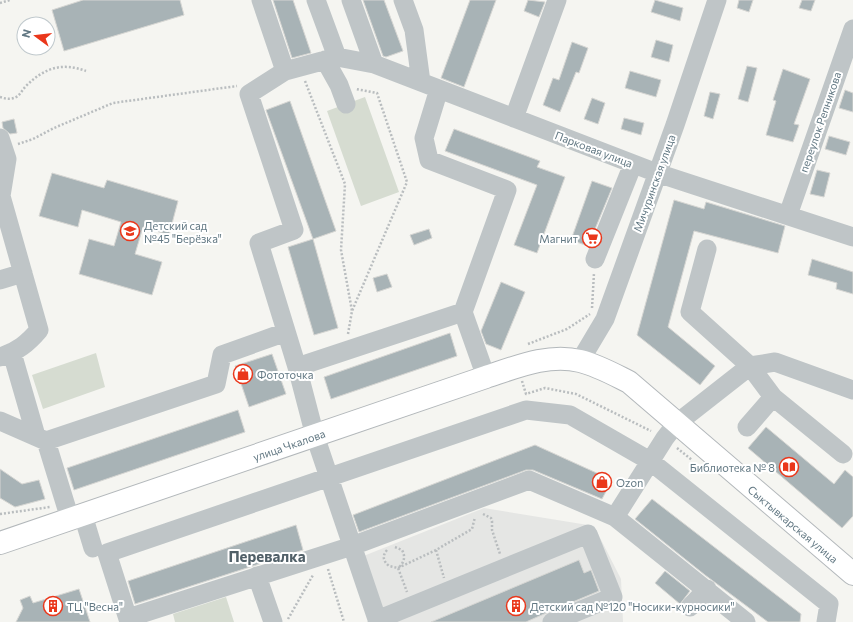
<svg xmlns="http://www.w3.org/2000/svg" width="853" height="622" viewBox="0 0 853 622" font-family="Commissioner,sans-serif">
<rect width="100%" height="100%" fill="#f5f5f1"/>
<!-- built -->
<path fill="#e5e6e4" d="M484,508L594,526L621,579L623,622H383L361,557Z"/>
<!-- green -->
<path fill="#d6dcd1" d="M365,97L399,192L361,206L327,111Z
M96,353L105,387L43,409L32,375Z
M226,597L234,622H175L173,614Z"/>
<!-- building -->
<path fill="#a8b3b6" stroke="#d6d6d3" d="M83,0H180L184,15L64,51L52,10Z
M273,0H293L311,53L292,58Z
M363,0H384L403,51L386,57L383,56Z
M470,0H496L464,87L441,78Z
M528,0L545,2L539,17L524,11Z
M655,0L683,8L680,21L651,12Z
M739,0H753L749,12L737,8Z
M802,0H815L811,11L799,8Z
M656,40L673,45L669,62L651,57Z
M572,42L588,48L579,73L576,72L560,112L543,105L553,78L559,80Z
M747,66L757,68L748,102L738,99Z
M783,69L810,79L794,124L799,125L793,142L766,135L776,101L773,100Z
M630,71L661,80L656,97L625,88Z
M845,90L853,93V112L839,108Z
M710,92L720,94L713,119L704,116Z
M592,98L605,103L598,124L584,119Z
M290,101L336,231L313,239L266,110Z
M624,118L644,123L641,135L621,129Z
M14,119L17,133L10,134L3,128L2,122Z
M454,129L540,161L537,167L565,177L537,253L514,245L537,185L445,151Z
M829,136L850,142L846,155L825,149Z
M817,170L830,173L824,197L810,194Z
M52,173L104,188L107,180L178,201L169,235L143,227L135,254L162,262L152,295L79,274L89,239L114,246L121,222L82,210L78,227L39,216Z
M592,181L612,188L588,246L571,240Z
M674,200L704,209L706,202L785,226L778,253L694,231L668,327L715,366L700,385L637,335Z
M429,229L432,238L414,245L410,235Z
M313,239L338,328L314,335L288,247Z
M812,259L853,272V294L836,289L837,283L808,275Z
M387,274L392,287L377,292L373,278Z
M501,282L525,292L501,350L486,344L481,331Z
M450,333L457,356L331,399L324,377Z
M272,354L286,394L249,407L235,366Z
M238,410L245,432L74,490L67,468Z
M766,427L834,484L845,470L853,477V516L842,528L748,448Z
M535,445L612,480L602,499L533,470H526L359,532L353,515Z
M0,469L22,484L39,480L45,499L15,507L0,498Z
M652,499L801,614L800,622H768L705,575L635,519Z
M296,525L303,550L135,604L128,581Z
M579,560L584,573L591,570L599,591L544,614L526,622H431Z
M665,571L690,591L680,604L655,583Z
M79,589L90,622H16L23,608L20,600L30,596L33,603Z"/>
<g fill="none" stroke-linecap="round" stroke-linejoin="round">
<!-- major casing -->
<g stroke="#b3b8bb" stroke-width="24">
<path id="major" d="M0,543L486,377C516,367 549,353 580,361C597,365 613,374 629,382L853,574"/>
</g>
<!-- path -->
<path stroke="#b9bdbf" stroke-width="2.5" stroke-dasharray="2 2" stroke-linecap="butt" d="M0,3L10,0
M305,81L345,184L341,250L352,311
M0,97C6,99 12,100 18,96C21,93 23,89 26,86C44,68 62,62 86,71
M18,144L33,139L54,128L113,103L237,86
M592,308L594,273
M348,334L352,311L407,182L377,93L356,89
M528,344L567,329L590,314
M522,381L526,394L545,388L576,394L651,431
M677,448L692,460
M0,514L50,507
M483,514L491,518L492,521V530L500,554
M395,547L402,550C406,557 404,563 398,568L436,550L472,529L475,517
M387,550C382,556 383,561 389,566L398,568L407,592
M436,550L444,578
M328,569L344,622
M288,619L313,575"/>
<!-- minor -->
<path stroke="#bfc5c7" stroke-width="19" d="M261,0L285,71
M316,0L337,57
M351,0L374,64
M403,0L414,30L421,82
M325,60L339,85L346,104
M439,89L424,138L429,160L507,190L463,312
M514,118L557,0
M0,138L7,159L1,196L39,330C28,343 17,352 0,357
M788,215L853,29
M707,249L690,312L750,366L773,397L843,454
M595,259L633,164
M0,280L23,273
M12,353L36,436
M580,361L605,319L675,125L717,0
M297,367L463,312L486,377
M0,421L46,441L70,519
M747,427L773,397
M46,441L216,384L222,355L286,332
M83,515L93,548
M615,517L665,438L676,424L750,366L775,362L853,390
M257,576L273,622
M690,607L707,589
M128,618L352,546L529,480L615,517L746,622
M377,620L588,534L613,597L552,622
M129,622L107,553L526,410L570,415L650,461L829,604L826,622
M378,622L315,436L297,367L259,243L294,230L249,94L285,71L337,57L374,64L657,173L853,237"/>
<!-- major -->
<use href="#major" stroke="#fff" stroke-width="22"/>
</g>
<!-- icons -->
<defs>
<g id="school-ring" transform="scale(1)"><circle r="9.5" fill="#fff" stroke="#ea371b" stroke-width="1.5"/><path d="M0-5L7-2L0 1L-7-2ZM-4 1L0 2.5L4 1V4Q0 6-4 4Z" fill="#ea371b"/></g>
<g id="supermarket-ring" transform="scale(1)"><circle r="9.5" fill="#fff" stroke="#ea371b" stroke-width="1.5"/><path d="M-6-5.5h2.5l.6 2H6L4.5 2H-2.5L-4.4-4H-6ZM-1.5 3.2a1.3 1.3 0 1 0 .1 0ZM3 3.2a1.3 1.3 0 1 0 .1 0Z" fill="#ea371b"/></g>
<g id="shop-ring" transform="scale(1)"><circle r="9.5" fill="#fff" stroke="#ea371b" stroke-width="1.5"/><path d="M-5-2.5h2.3a2.7 3.5 0 0 1 5.4 0H5L5.5 6h-11ZM-1.5-2.5h3a1.5 2.3 0 0 0-3 0Z" fill="#ea371b"/></g>
<g id="library-ring" transform="scale(1)"><circle r="9.5" fill="#fff" stroke="#ea371b" stroke-width="1.5"/><path d="M-6-4Q-3-5.5-.7-3.5V5Q-3 3-6 4ZM6-4Q3-5.5 .7-3.5V5Q3 3 6 4Z" fill="#ea371b"/></g>
<g id="building-ring" transform="scale(1)"><circle r="9.5" fill="#fff" stroke="#ea371b" stroke-width="1.5"/><path d="M-4-6H4V6H1V3H-1V6H-4ZM-2.5-4.3h1.7v1.8h-1.7ZM.8-4.3h1.7v1.8H.8ZM-2.5-1h1.7V.8h-1.7ZM.8-1h1.7V.8H.8Z" fill="#ea371b"/></g>
</defs>
<g fill-rule="evenodd">
<use href="#school-ring" x="130" y="231"/>
<use href="#supermarket-ring" x="592" y="238"/>
<use href="#shop-ring" x="243" y="374"/>
<use href="#library-ring" x="789" y="467"/>
<use href="#shop-ring" x="602" y="482"/>
<use href="#building-ring" x="53" y="606"/>
<use href="#building-ring" x="516" y="606"/>
</g>
<g text-anchor="middle" dominant-baseline="central" stroke-width="4" stroke-linejoin="round" paint-order="stroke">
<!-- street labels -->
<g font-size="11" fill="#627883" stroke="#fff">
<text transform="translate(820 122) rotate(-71)">переулок Репникова</text>
<text transform="translate(594 149) rotate(21)">Парковая улица</text>
<text transform="translate(654 183) rotate(-70)">Мичуринская улица</text>
<text transform="translate(289 445) rotate(-19)">улица Чкалова</text>
<text transform="translate(793 524) rotate(40)">Сыктывкарская улица</text>
</g>
<!-- poi labels -->
<g font-size="11" fill="#627883" stroke="#fff" text-anchor="start">
<text x="144" y="225">Детский сад<tspan x="144" dy="13">№45 "Берёзка"</tspan></text>
<text x="578" y="238" text-anchor="end">Магнит</text>
<text x="257" y="374">Фототочка</text>
<text x="775" y="467" text-anchor="end">Библиотека № 8</text>
<text x="616" y="482">Ozon</text>
<text x="67" y="606">ТЦ "Весна"</text>
<text x="530" y="606">Детский сад №120 "Носики-курносики"</text>
</g>
<!-- district labels -->
<g font-size="15" font-weight="bold" fill="#516068" stroke="#fff">
<text x="267" y="556">Перевалка</text>
</g>
</g>
<!-- north arrow -->
<g transform="translate(36 36) rotate(285)"><circle r="19" fill="#ffffff" stroke="#c0c9cd"/>
<path d="M0-3L7 15L0 10L-7 15Z" fill="#ea371b"/>
<text y="-6" font-size="11" font-weight="bold" text-anchor="middle" fill="#627883">N</text>
</g>
</svg>
